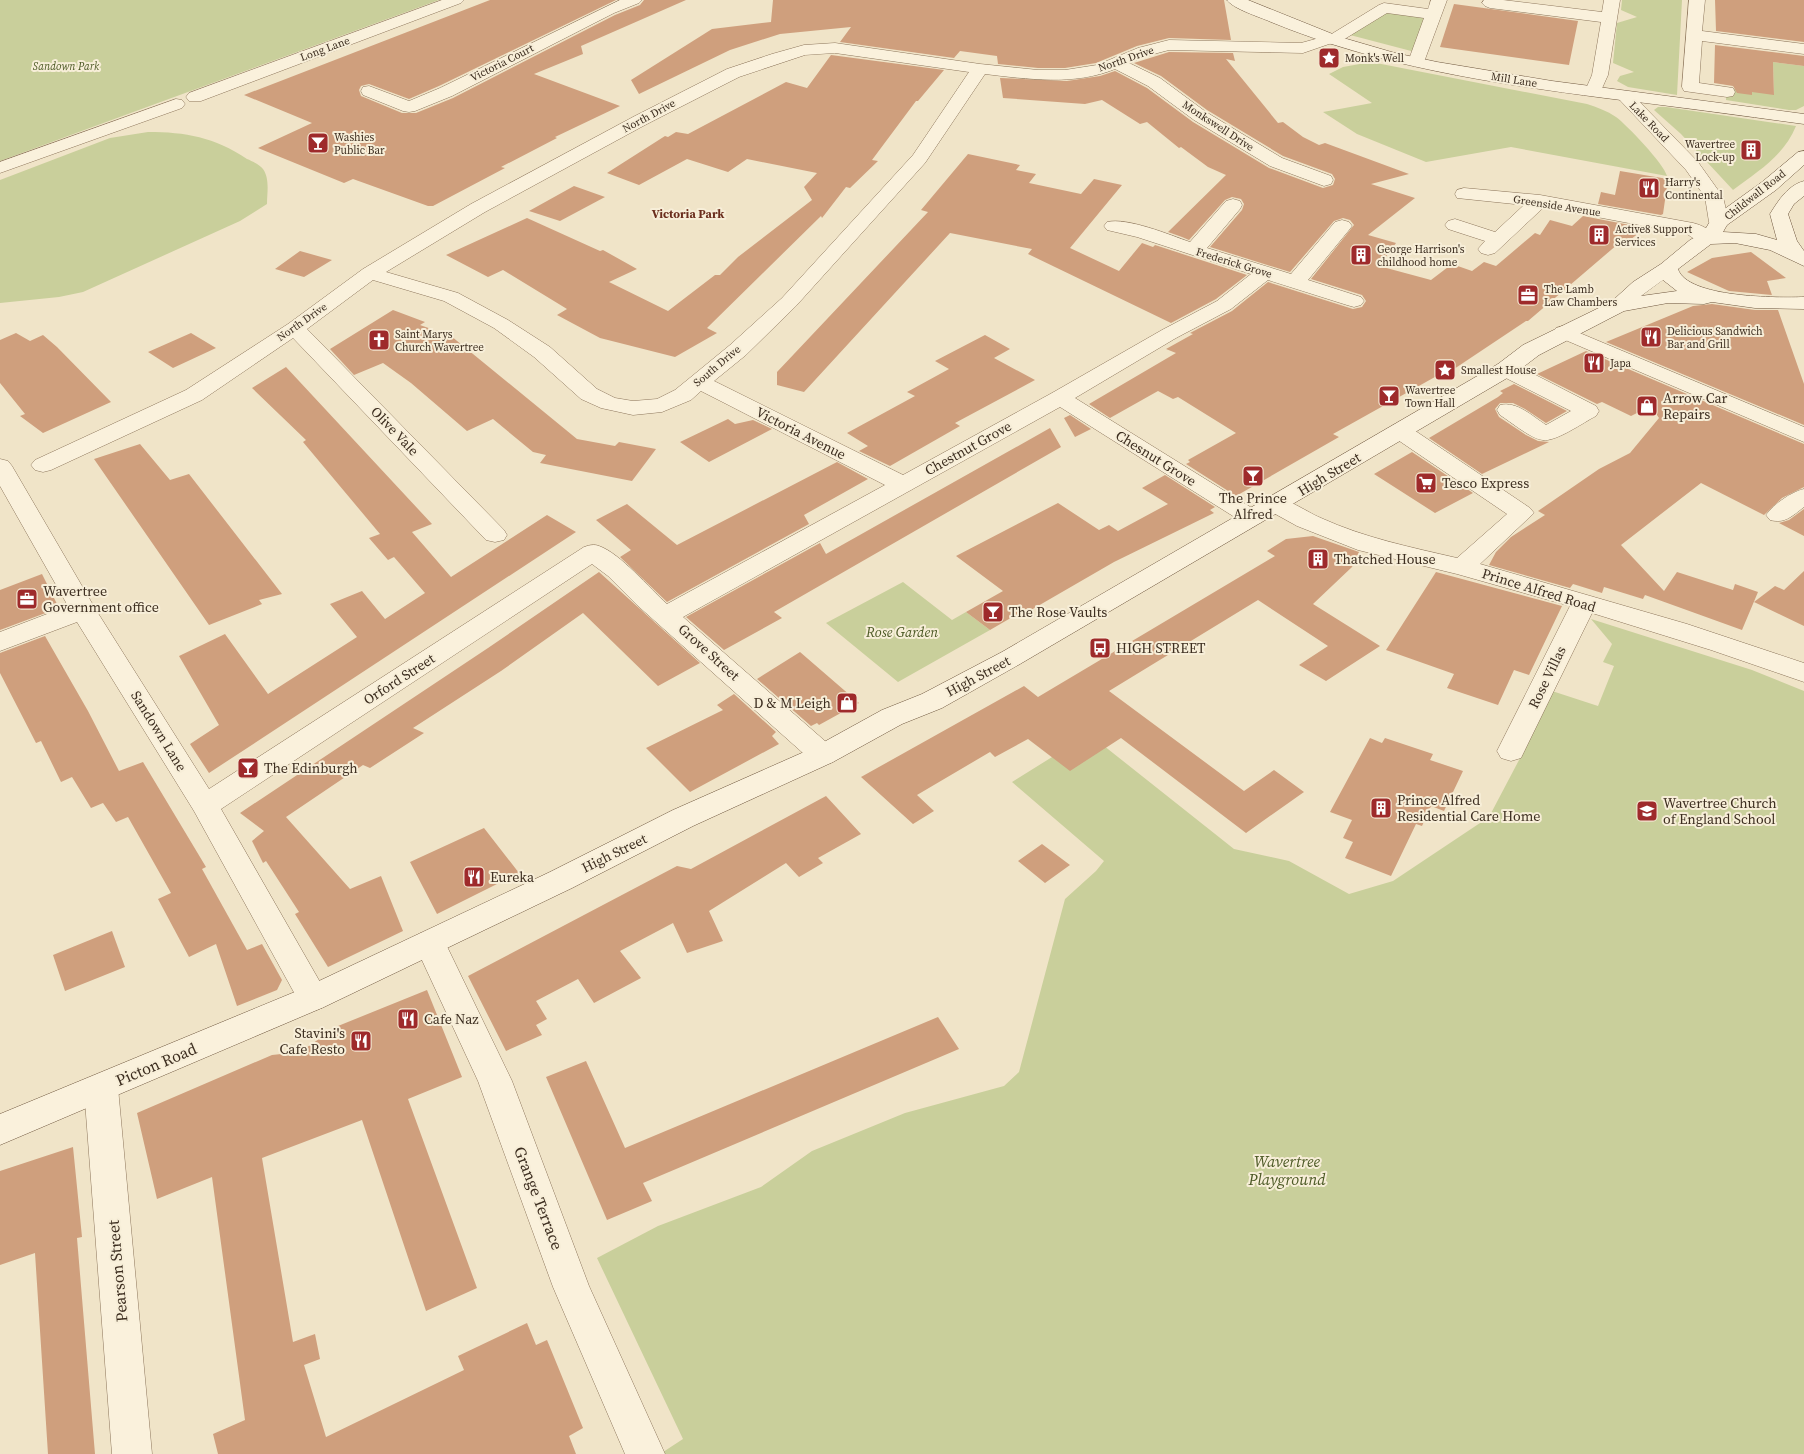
<svg xmlns="http://www.w3.org/2000/svg" width="1804" height="1454" viewBox="0 0 1804 1454" font-family="'Source Serif 4',serif">
<rect width="100%" height="100%" fill="#f0e4c8"/>
<!-- green -->
<path fill="#c9cf9b" d="M0,0H439L0,161Z
M1622,0H1682L1677,95L1628,87L1617,81L1620,76L1634,72L1613,63L1617,23L1637,17L1621,10Z
M1388,12L1429,17L1415,52L1350,35Z
M1371,62L1587,104C1597,107 1607,111 1616,117C1627,125 1664,164 1667,176L1511,147L1426,162L1357,134L1323,112L1372,103L1329,74L1343,67Z
M1773,62L1804,66V106L1796,110H1789L1726,100L1727,88L1774,94Z
M1658,107H1666L1796,126C1784,156 1757,172 1733,190L1681,134L1654,110Z
M148,132C186,132 214,137 247,159C252,161 260,165 263,169C270,179 267,193 267,204L240,221L83,292L59,297L0,303V180L110,138Z
M903,582L952,620L966,612L990,630L898,682L826,623Z
M1591,619L1752,670L1804,691V1454H660L683,1439L597,1258L658,1226L761,1187L812,1151L905,1113L1004,1086L1019,1072L1065,899L1096,871L1104,861L1012,782L1089,734L1234,849L1289,861L1349,894L1393,881L1489,817L1528,743L1552,691L1598,706L1614,666L1603,662L1612,644Z"/>
<!-- building -->
<path fill="#cf9f7d" d="M490,0H616L439,86L409,99L369,84L361,86L359,90L361,96L402,113H416L453,98L615,15L640,5L644,0H686L581,46L583,54L534,74L620,106L555,137L557,138L501,167L505,168L433,206H428L353,179L344,183L258,148L312,123L244,95Z
M773,0H1224L1231,40L1169,38L1137,46L1096,63L1065,68H1038L998,64L997,56L960,51L954,58L840,42L851,27L780,34L730,50L639,94L631,80L712,29L771,22Z
M1715,0H1804V42L1716,31Z
M1454,4L1578,21L1569,65L1440,47Z
M1715,45L1804,56V66L1773,62L1774,95L1752,92V95L1737,93L1733,86L1714,83Z
M1169,52L1233,53L1235,61L1226,59L1278,123L1283,122L1303,137L1319,145L1325,143L1409,174L1371,184L1415,198L1368,235L1396,243L1379,266L1431,280L1452,264L1472,271L1484,262L1496,266L1535,233L1540,235L1550,220L1572,226L1583,216L1645,228L1630,240L1625,238L1528,321H1526L1454,369L1451,368L1333,434L1339,437L1236,496L1186,464L1190,462L1188,460L1236,433L1178,397L1173,399L1158,391L1110,418L1089,404L1176,353L1166,349L1193,334L1190,333L1232,311L1268,282L1353,309L1362,307L1366,301L1362,295L1311,279L1354,225L1350,220L1343,218L1334,221L1290,272L1210,247L1242,210L1244,204L1241,199L1232,197L1225,200L1189,240L1182,237L1168,232L1226,175L1208,167L1181,147L1179,148L1147,122L1140,124L1102,100L1085,104L1003,98L1000,78L1067,81L1100,76L1115,71L1147,88L1193,122L1269,168L1323,188L1333,185L1335,179L1332,174L1283,156L1207,110L1161,76L1134,63Z
M831,55L944,70L918,101H916L872,160L878,161L850,188L846,187L822,218L821,216L707,328L717,333L675,357L600,338L557,315L567,309L503,270L488,277L446,255L527,218L600,251L603,250L637,269L609,282L668,311L715,275H720L738,257L812,200L804,187L817,173L747,159L728,172L687,159L639,185L607,173L665,136L668,137L676,132L688,134L786,82L807,88Z
M968,154L1020,165L1016,170L1036,174L1029,183L1081,194L1094,179L1122,185L1070,248L1119,271L1142,243L1153,247L1155,245L1247,275L1216,299L1171,323L1028,254L1032,249L950,233L804,392L777,385V372L928,212L921,210Z
M1620,171L1668,179L1663,214L1661,215L1598,204L1601,192L1615,195Z
M574,186L605,197L560,221L529,211Z
M300,251L332,260L304,277L275,269Z
M1751,252L1786,278L1767,281L1772,295L1729,291L1687,272L1712,258Z
M1712,304L1755,310H1778L1804,384V425L1606,342L1693,306Z
M393,310L425,322L420,325L451,336L577,439L615,446L619,442L656,449L632,481L540,463L546,455L533,452L493,419L467,431L411,383L383,363L354,375L330,349Z
M16,333L30,341L43,335L57,347L111,402L43,433L20,416L25,414L0,383V340Z
M191,333L216,348L173,368L148,352Z
M985,335L1010,349L994,358L1035,380L955,423L960,426L890,466L859,451L868,446L847,433L915,396L907,392L949,369L935,361Z
M1586,351L1804,444V487L1782,498L1764,515L1701,483L1621,545L1664,591L1677,572L1733,590L1735,584L1758,592L1742,630L1645,595L1643,599L1604,587L1602,593L1573,584L1570,588L1489,565L1496,552L1511,537L1545,515L1538,511L1599,469L1630,453L1659,418L1651,406L1631,416L1602,402L1597,404L1537,374Z
M286,367L432,524L412,532L451,577L547,515L576,532L209,773L190,744L219,725L179,656L225,634L268,694L357,637L330,604L362,591L385,619L425,593L394,557L388,560L369,538L380,534L303,442L306,440L252,388Z
M1514,384L1567,411L1546,423L1525,409L1513,403H1500L1495,409L1499,417L1526,435L1538,441L1549,442L1482,474L1429,438L1498,397L1503,393L1500,391Z
M1070,415L1091,429L1075,437L1064,418Z
M728,419L735,424L753,420L772,429L709,462L680,442Z
M1050,428L1061,447L774,612L782,618L724,650L686,617L820,543L826,554Z
M140,444L170,480L189,474L282,594L259,600L262,604L209,625L94,459Z
M1412,452L1473,493L1435,513L1374,474Z
M837,462L868,479L804,515L809,524L667,602L620,557L631,550L596,520L627,504L677,545Z
M1165,475L1215,507L1210,510L1214,513L1114,562L1031,610L1028,608L990,630L966,612L1003,591L956,556L1058,503L1099,530L1109,525L1118,531L1168,504L1142,488Z
M1804,509V536L1779,523L1789,520Z
M1313,536L1359,552L1352,567L1313,604L1380,646L1326,681L1299,665L1328,646L1258,600L1109,691L1244,791L1274,770L1304,792L1246,833L1121,738L1070,771L1028,739L995,757L990,752L917,795L934,811L913,824L861,777L1024,686L1038,697L1275,556L1267,551L1286,539Z
M1804,571V626L1754,602L1775,586L1784,590Z
M599,572L700,663L658,686L583,613L501,671L413,728L424,733L370,768L363,765L286,817L350,889L381,876L403,931L328,967L295,914L299,912L266,861L263,863L252,841L264,831L240,813L488,648Z
M1436,572L1562,606L1529,675L1514,670L1498,705L1447,688L1454,674L1386,650Z
M42,574L59,608L0,630V590Z
M45,636L88,711L119,771L143,762L206,867L202,869L247,950L262,944L282,980L277,990L237,1006L216,944L189,957L158,899L171,893L128,817L116,822L103,803L91,808L72,777L61,782L41,741L36,743L0,673V653Z
M800,652L859,703L819,725L817,723L811,726L757,679Z
M734,694L776,732L772,736L779,744L690,792L646,748L723,710L717,705Z
M1370,738L1382,743L1385,738L1433,754L1430,760L1463,771L1444,811L1431,806L1422,826L1416,824L1391,876L1345,858L1353,842L1343,838L1352,820L1330,812Z
M826,796L861,834L818,858L823,863L799,877L786,863L709,911L723,941L687,953L673,923L620,951L641,978L594,1003L578,979L536,1001L547,1019L536,1025L542,1035L506,1051L468,976L677,866L691,869Z
M484,828L519,873L437,914L410,862Z
M1042,844L1070,865L1045,883L1018,861Z
M112,931L125,967L65,991L53,955Z
M427,990L462,1077L408,1099L477,1288L426,1311L362,1120L262,1158L293,1342L315,1334L320,1359L304,1365L326,1437L464,1370L458,1356L527,1323L536,1345L547,1340L583,1428L569,1436L576,1454H218L213,1434L245,1420L212,1177L157,1199L137,1113L272,1055L300,1052L338,1026Z
M938,1017L959,1049L643,1183L652,1201L607,1220L546,1077L586,1061L625,1148Z
M73,1147L82,1237L77,1238L95,1454H48L35,1253L0,1265V1171Z"/>
<g fill="none" stroke-linecap="round" stroke-linejoin="round">
<!-- street casing -->
<g stroke="#8d765c" stroke-width="1">
<path id="street" d="M442,0H464L461,3L201,101H189L186,97L189,93Z
M620,0H642L639,3L614,13L452,96L415,111L409,112L403,111L363,95L361,91L363,87L369,86L409,101L440,88Z
M1431,0H1447L1424,62L1422,65H1410L1408,62L1424,18L1387,13L1338,43L1329,44L1303,53L1169,50L1150,55L1129,63L1160,78L1206,112L1282,158L1331,176L1333,180L1331,184L1324,186L1270,166L1194,120L1148,86L1115,69C1074,86 1027,79 985,74L925,163L796,306L746,355L714,381L903,475L1052,393L1162,330L1217,301L1251,274L1137,237L1107,230L1104,226L1107,222C1127,217 1170,235 1190,242L1226,201L1233,199L1240,201L1242,205L1240,209L1207,248L1291,274L1335,222L1342,220L1349,222L1352,226L1349,230L1308,280L1361,297L1364,301L1361,305L1354,307L1347,305L1268,280L1231,309L1176,338L1075,398L1260,513L1264,518L1260,523L1252,525L1244,523L1060,407L683,617L833,748L837,755L833,762L823,765L813,762L637,605L608,576L592,564L221,809L324,989L329,998L324,1007L313,1011L302,1007L194,811L77,622L0,651V632L68,606L0,486V459L8,461L12,466L96,610L209,789L584,547C590,545 594,544 599,546C620,553 650,589 667,604L885,485L701,391L691,400L662,412L633,415L601,408L581,399L534,357L494,328L444,301L373,280L307,329L504,530L507,535L504,540L495,542L486,540L293,338L202,400L51,470L43,472L35,470L31,465L35,460L186,390L288,324L363,269L471,204L633,117L727,69L772,54L804,45L835,43L980,64L1038,70H1065L1097,65L1138,48L1169,40L1301,43L1330,35L1379,5L1384,3L1428,9ZM835,53L969,72L913,155L782,298L730,345L691,377L675,390L657,399L633,401L615,398L597,389L550,347L508,320L458,293L386,272L485,212L645,125L739,77L805,55Z
M1484,0H1503L1602,12L1604,0H1620L1608,75L1599,95H1587L1585,91L1592,75L1601,22L1490,8L1485,6L1482,3Z
M1689,0H1705L1702,31L1804,44V54L1702,41L1699,83L1733,88L1735,92L1733,96L1727,97L1684,91L1682,87Z
M1624,91L1630,92L1698,162L1723,197L1729,222L1726,226L1719,228L1712,226L1709,222L1705,197L1686,170L1616,96L1618,92Z
M176,99L182,100L185,104L182,108L0,173V162Z
M1464,188L1540,195L1693,223C1702,225 1711,230 1717,238L1714,242C1703,245 1696,240 1687,234L1544,207L1495,253L1488,255L1481,253L1478,249L1485,241L1448,229L1445,225L1448,221L1455,219L1495,232L1524,205L1457,198L1455,194L1457,190Z
M1563,326L1804,427V442L1556,336L1553,332L1556,328Z
M1506,363L1514,364L1596,406L1599,411L1596,416C1584,422 1556,442 1543,440C1531,439 1511,422 1500,415L1497,410L1500,405C1517,401 1532,416 1546,425L1571,411L1498,374L1495,369L1498,364Z
M1400,424L1408,426L1530,508L1534,513L1480,564L1687,624L1804,663V682L1711,650L1592,613L1521,758L1511,761L1501,758L1497,751L1570,606L1457,574L1358,550L1297,526L1268,510L1264,505L1268,500C1286,495 1304,511 1321,518C1365,538 1410,547 1457,558L1507,514L1392,436L1389,431L1392,426Z
M1804,489V507C1792,516 1785,524 1770,520L1766,515C1774,504 1791,492 1804,489Z
M430,931L441,934L512,1081L589,1286L665,1454H625L553,1287L478,1081L414,943L419,934Z
M101,1074L113,1078L118,1088L152,1454H112L84,1088L89,1078Z"/>
</g>
<!-- secondary casing -->
<g stroke="#6f573f" stroke-width="1">
<path id="secondary" d="M1227,0H1248L1340,37L1395,53L1437,62L1552,81L1804,114V124C1738,115 1672,106 1605,98C1491,83 1378,66 1271,22C1260,17 1233,9 1227,0Z
M1804,151V165L1776,190L1727,225L1723,232L1756,234L1777,240L1770,214C1778,201 1788,185 1804,181V196L1794,204L1788,214L1797,241L1804,251V266L1770,250L1735,243L1711,244L1678,269C1687,298 1779,298 1804,297V309L1755,308L1712,302L1704,304L1668,303L1624,311L1539,355L1514,374L1020,664L942,708L902,724L833,762L693,826L572,888L324,1007L0,1145V1114L302,989L550,872L673,810L813,748L882,710L922,694L1002,652L1498,364L1523,345L1611,302L1633,282L1661,264L1690,240L1703,233L1712,218L1762,182L1798,152ZM1663,280L1677,291L1641,296Z"/>
</g>
<!-- street -->
<use href="#street" fill="#faf1dc" fill-rule="evenodd"/>
<!-- secondary -->
<use href="#secondary" fill="#faf1dc" fill-rule="evenodd"/>
</g>
<!-- icons -->
<defs>
<g id="sight-square" transform="scale(1.125)"><rect x="-9" y="-9" width="18" height="18" rx="4" fill="#9e2a2b" stroke="#f7eed8"/><path d="M0-6L1.8-2.2L6-1.7L2.9 1.2L3.7 5.4L0 3.3L-3.7 5.4L-2.9 1.2L-6-1.7L-1.8-2.2Z" fill="#fff"/></g>
<g id="bar-square" transform="scale(1.125)"><rect x="-9" y="-9" width="18" height="18" rx="4" fill="#9e2a2b" stroke="#f7eed8"/><path d="M-6-5H6L.8 .8V4.5H3.5V6h-7V4.5H-.8V.8Z" fill="#fff"/></g>
<g id="building-square" transform="scale(1.125)"><rect x="-9" y="-9" width="18" height="18" rx="4" fill="#9e2a2b" stroke="#f7eed8"/><path d="M-4-6H4V6H1V3H-1V6H-4ZM-2.5-4.3h1.7v1.8h-1.7ZM.8-4.3h1.7v1.8H.8ZM-2.5-1h1.7V.8h-1.7ZM.8-1h1.7V.8H.8Z" fill="#fff"/></g>
<g id="restaurant-square" transform="scale(1.125)"><rect x="-9" y="-9" width="18" height="18" rx="4" fill="#9e2a2b" stroke="#f7eed8"/><path d="M-5-6h1v4h1v-4h1v4h1v-4h1v5L-1.5 .5V6h-2V.5L-5-1ZM5-6V6H3V1.5H1.5Q1.5-4 5-6Z" fill="#fff"/></g>
<g id="office-square" transform="scale(1.125)"><rect x="-9" y="-9" width="18" height="18" rx="4" fill="#9e2a2b" stroke="#f7eed8"/><path d="M-6-3h4V-5.5h4V-3h4V5H-6ZM-1-4.5V-3h2v-1.5ZM-6 0V1H6V0Z" fill="#fff"/></g>
<g id="church-square" transform="scale(1.125)"><rect x="-9" y="-9" width="18" height="18" rx="4" fill="#9e2a2b" stroke="#f7eed8"/><path d="M-1.2-6h2.4v3.5h3.3v2.4h-3.3V6h-2.4V-.1h-3.3v-2.4h3.3Z" fill="#fff"/></g>
<g id="shop-square" transform="scale(1.125)"><rect x="-9" y="-9" width="18" height="18" rx="4" fill="#9e2a2b" stroke="#f7eed8"/><path d="M-5-2.5h2.3a2.7 3.5 0 0 1 5.4 0H5L5.5 6h-11ZM-1.5-2.5h3a1.5 2.3 0 0 0-3 0Z" fill="#fff"/></g>
<g id="supermarket-square" transform="scale(1.125)"><rect x="-9" y="-9" width="18" height="18" rx="4" fill="#9e2a2b" stroke="#f7eed8"/><path d="M-6-5.5h2.5l.6 2H6L4.5 2H-2.5L-4.4-4H-6ZM-1.5 3.2a1.3 1.3 0 1 0 .1 0ZM3 3.2a1.3 1.3 0 1 0 .1 0Z" fill="#fff"/></g>
<g id="bus-square" transform="scale(1.125)"><rect x="-9" y="-9" width="18" height="18" rx="4" fill="#9e2a2b" stroke="#f7eed8"/><path d="M-5-6H5V4H4V6H2V4H-2V6H-4V4H-5ZM-3.5-4V0h7V-4ZM-3.5 1.2v1.5H-2V1.2ZM2 1.2v1.5H3.5V1.2Z" fill="#fff"/></g>
<g id="school-square" transform="scale(1.125)"><rect x="-9" y="-9" width="18" height="18" rx="4" fill="#9e2a2b" stroke="#f7eed8"/><path d="M0-5L7-2L0 1L-7-2ZM-4 1L0 2.5L4 1V4Q0 6-4 4Z" fill="#fff"/></g>
</defs>
<g fill-rule="evenodd">
<use href="#sight-square" x="1329" y="58"/>
<use href="#bar-square" x="318" y="143"/>
<use href="#building-square" x="1751" y="150"/>
<use href="#restaurant-square" x="1649" y="188"/>
<use href="#building-square" x="1599" y="235"/>
<use href="#building-square" x="1361" y="255"/>
<use href="#office-square" x="1528" y="295"/>
<use href="#restaurant-square" x="1651" y="337"/>
<use href="#church-square" x="379" y="340"/>
<use href="#restaurant-square" x="1594" y="363"/>
<use href="#sight-square" x="1445" y="370"/>
<use href="#bar-square" x="1389" y="396"/>
<use href="#shop-square" x="1647" y="406"/>
<use href="#bar-square" x="1253" y="476"/>
<use href="#supermarket-square" x="1426" y="483"/>
<use href="#building-square" x="1318" y="559"/>
<use href="#office-square" x="27" y="599"/>
<use href="#bar-square" x="993" y="612"/>
<use href="#bus-square" x="1100" y="648"/>
<use href="#shop-square" x="847" y="703"/>
<use href="#bar-square" x="248" y="768"/>
<use href="#building-square" x="1381" y="808"/>
<use href="#school-square" x="1647" y="811"/>
<use href="#restaurant-square" x="474" y="877"/>
<use href="#restaurant-square" x="408" y="1019"/>
<use href="#restaurant-square" x="361" y="1041"/>
</g>
<g text-anchor="middle" dominant-baseline="central" stroke-width="4" stroke-linejoin="round" paint-order="stroke">
<!-- far-street labels -->
<g font-size="11" fill="#3d2e20" stroke="#f7eed8">
<text transform="translate(325 49) rotate(-20)">Long Lane</text>
<text transform="translate(1126 59) rotate(-19)">North Drive</text>
<text transform="translate(502 63) rotate(-27)">Victoria Court</text>
<text transform="translate(1514 80) rotate(9)">Mill Lane</text>
<text transform="translate(649 116) rotate(-28)">North Drive</text>
<text transform="translate(1649 122) rotate(46)">Lake Road</text>
<text transform="translate(1218 126) rotate(33)">Monkswell Drive</text>
<text transform="translate(1755 195) rotate(-38)">Childwall Road</text>
<text transform="translate(1557 206) rotate(9)">Greenside Avenue</text>
<text transform="translate(1234 263) rotate(17)">Frederick Grove</text>
<text transform="translate(302 322) rotate(-35)">North Drive</text>
<text transform="translate(717 366) rotate(-40)">South Drive</text>
</g>
<!-- far-poi labels -->
<g font-size="11" fill="#3d2e20" stroke="#f7eed8" text-anchor="start">
<text x="1345" y="58">Monk's Well</text>
<text x="334" y="137">Washies<tspan x="334" dy="13">Public Bar</tspan></text>
<text x="1735" y="144" text-anchor="end">Wavertree<tspan x="1735" dy="13">Lock-up</tspan></text>
<text x="1665" y="182">Harry's<tspan x="1665" dy="13">Continental</tspan></text>
<text x="1615" y="229">Active8 Support<tspan x="1615" dy="13">Services</tspan></text>
<text x="1377" y="249">George Harrison's<tspan x="1377" dy="13">childhood home</tspan></text>
<text x="1544" y="289">The Lamb<tspan x="1544" dy="13">Law Chambers</tspan></text>
<text x="1667" y="331">Delicious Sandwich<tspan x="1667" dy="13">Bar and Grill</tspan></text>
<text x="395" y="334">Saint Marys<tspan x="395" dy="13">Church Wavertree</tspan></text>
<text x="1610" y="363">Japa</text>
<text x="1461" y="370">Smallest House</text>
<text x="1405" y="390">Wavertree<tspan x="1405" dy="13">Town Hall</tspan></text>
</g>
<!-- far-park labels -->
<g font-size="11" font-style="italic" fill="#4d5a26" stroke="#f7eed8">
<text x="66" y="66">Sandown Park</text>
</g>
<!-- far-neighbourhood labels -->
<g font-size="12" font-weight="bold" fill="#6b2e1e" stroke="#f7eed8">
<text x="688" y="214">Victoria Park</text>
</g>
<!-- poi labels -->
<g font-size="14" fill="#3d2e20" stroke="#f7eed8" text-anchor="start">
<text x="1663" y="398">Arrow Car<tspan x="1663" dy="16">Repairs</tspan></text>
<text x="1442" y="483">Tesco Express</text>
<text x="1253" y="498" text-anchor="middle">The Prince<tspan x="1253" dy="16">Alfred</tspan></text>
<text x="1334" y="559">Thatched House</text>
<text x="43" y="591">Wavertree<tspan x="43" dy="16">Government office</tspan></text>
<text x="1009" y="612">The Rose Vaults</text>
<text x="1116" y="648">HIGH STREET</text>
<text x="831" y="703" text-anchor="end">D &amp; M Leigh</text>
<text x="264" y="768">The Edinburgh</text>
<text x="1397" y="800">Prince Alfred<tspan x="1397" dy="16">Residential Care Home</tspan></text>
<text x="1663" y="803">Wavertree Church<tspan x="1663" dy="16">of England School</tspan></text>
<text x="490" y="877">Eureka</text>
<text x="424" y="1019">Cafe Naz</text>
<text x="345" y="1033" text-anchor="end">Stavini's<tspan x="345" dy="16">Cafe Resto</tspan></text>
</g>
<!-- street labels -->
<g font-size="14" fill="#3d2e20" stroke="#f7eed8">
<text transform="translate(395 431) rotate(46)">Olive Vale</text>
<text transform="translate(801 433) rotate(27)">Victoria Avenue</text>
<text transform="translate(968 448) rotate(-29)">Chestnut Grove</text>
<text transform="translate(1156 458) rotate(32)">Chesnut Grove</text>
<text transform="translate(1329 474) rotate(-31)">High Street</text>
<text transform="translate(1539 590) rotate(17)">Prince Alfred Road</text>
<text transform="translate(709 652) rotate(42)">Grove Street</text>
<text transform="translate(978 676) rotate(-28)">High Street</text>
<text transform="translate(1547 677) rotate(-64)">Rose Villas</text>
<text transform="translate(399 679) rotate(-33)">Orford Street</text>
<text transform="translate(159 731) rotate(58)">Sandown Lane</text>
<text transform="translate(614 853) rotate(-26)">High Street</text>
</g>
<!-- park labels -->
<g font-size="14" font-style="italic" fill="#4d5a26" stroke="#f7eed8">
<text x="902" y="632">Rose Garden</text>
</g>
<!-- near-street labels -->
<g font-size="16" fill="#3d2e20" stroke="#f7eed8">
<text transform="translate(156 1064) rotate(-23)">Picton Road</text>
<text transform="translate(539 1198) rotate(69)">Grange Terrace</text>
<text transform="translate(117 1271) rotate(-95)">Pearson Street</text>
</g>
<!-- near-park labels -->
<g font-size="16" font-style="italic" fill="#4d5a26" stroke="#f7eed8">
<text x="1287" y="1161">Wavertree<tspan x="1287" dy="18">Playground</tspan></text>
</g>
</g>
</svg>
